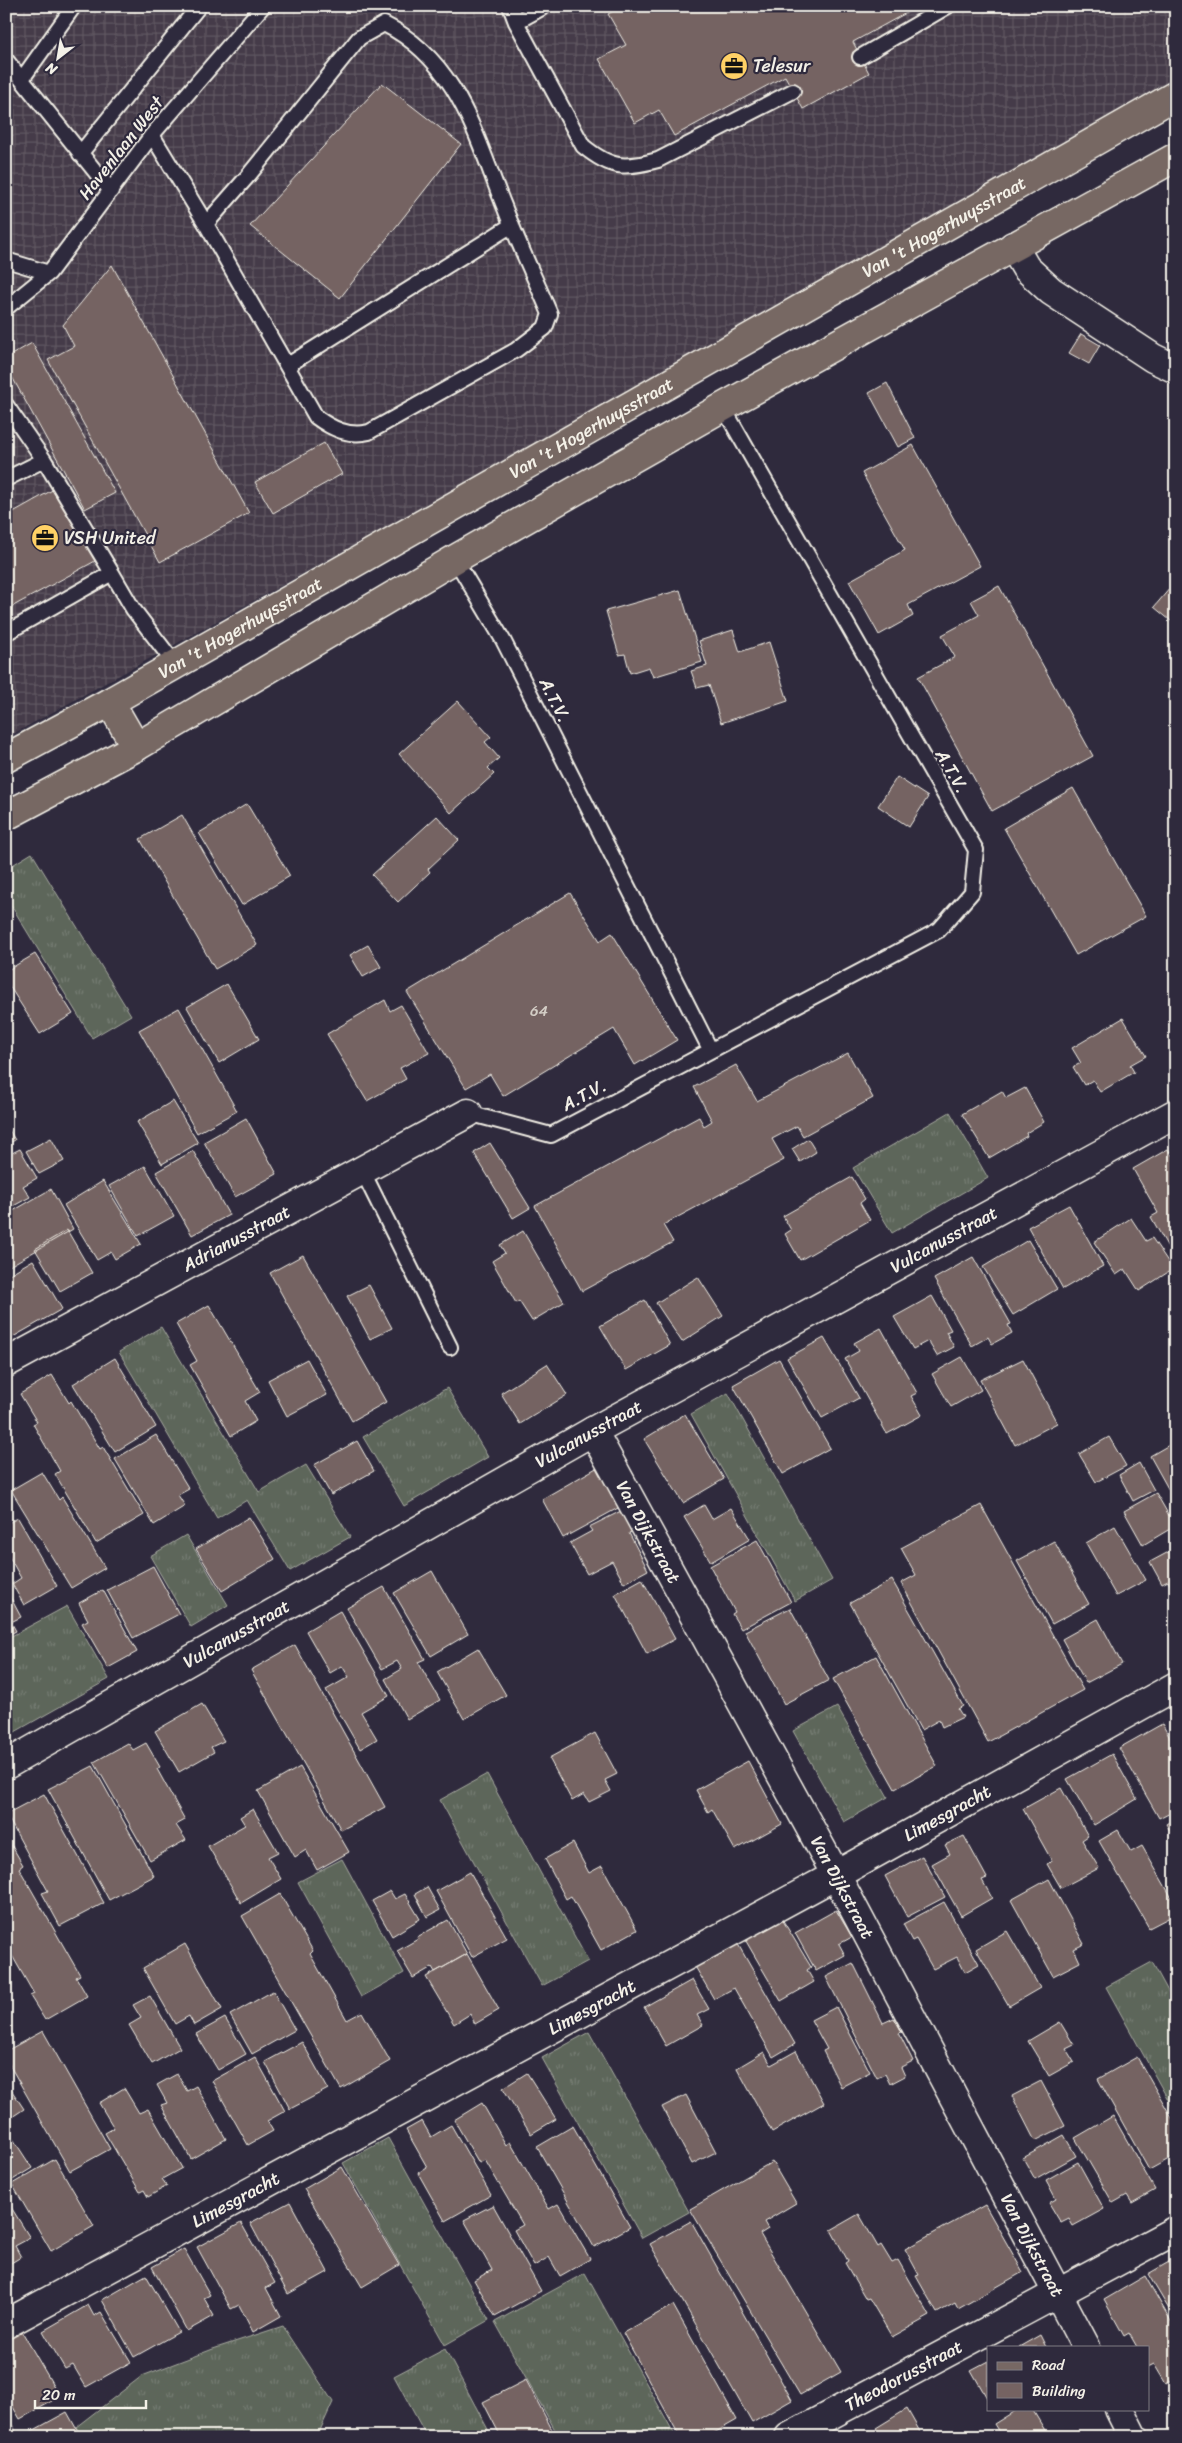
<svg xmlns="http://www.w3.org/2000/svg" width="1182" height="2443" viewBox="0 0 1182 2443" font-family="Sriracha,sans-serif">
<defs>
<pattern id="industrial-grid" width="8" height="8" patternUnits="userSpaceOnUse" patternTransform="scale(1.25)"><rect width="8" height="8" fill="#443b48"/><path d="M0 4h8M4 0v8" fill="none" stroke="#605862"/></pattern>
<pattern id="grass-tufts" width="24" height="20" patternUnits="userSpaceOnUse" patternTransform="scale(1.25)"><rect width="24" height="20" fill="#5d665a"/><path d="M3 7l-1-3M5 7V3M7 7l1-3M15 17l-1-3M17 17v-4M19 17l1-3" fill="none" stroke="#757c72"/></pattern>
</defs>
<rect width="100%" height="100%" fill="#2f2a3d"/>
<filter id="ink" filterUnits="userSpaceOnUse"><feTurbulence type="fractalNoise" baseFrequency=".02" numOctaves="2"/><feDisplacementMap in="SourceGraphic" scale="10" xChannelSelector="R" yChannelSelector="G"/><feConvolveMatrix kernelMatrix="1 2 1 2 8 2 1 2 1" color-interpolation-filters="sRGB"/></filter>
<g filter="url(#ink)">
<!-- industrial -->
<path fill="url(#industrial-grid)" d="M6,6H1176V85L600,409L6,738Z"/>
<!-- grass -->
<path fill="url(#grass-tufts)" stroke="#a8aca1" d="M32,853L131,1015L92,1038L6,897V869Z
M950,1112L988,1178L892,1233L853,1168Z
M161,1327L259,1492L306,1465L350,1537L290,1571L247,1500L217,1518L119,1352Z
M447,1388L488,1457L404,1506L363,1437Z
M728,1393L832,1580L795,1601L691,1414Z
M186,1535L228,1605L191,1627L150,1556Z
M67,1606L109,1679L13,1733L6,1721V1639Z
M837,1707L888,1797L844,1822L793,1731Z
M487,1774L588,1961L542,1986L440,1800Z
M342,1859L404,1973L361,1997L298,1882Z
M1152,1962L1176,2006V2114L1106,1987Z
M589,2032L689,2212L642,2238L542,2058Z
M388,2138L489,2320L445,2345L343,2163Z
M585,2273L676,2437H559L495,2322Z
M283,2326L333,2402L317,2437H82L76,2427L142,2376L213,2349Z
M445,2349L492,2437H427L394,2376Z"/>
<!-- building -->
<path fill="#756362" stroke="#f4f1e8" d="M622,6H919L853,42L869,73L803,109L785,76L674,136L659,110L635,123L599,59L626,45L608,14Z
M382,83L461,144L340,298L250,226Z
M112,265L249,513L160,562L48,360L74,346L63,325Z
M1081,334L1100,345L1089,364L1069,353Z
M32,343L115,493L85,509L6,366V358Z
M887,383L915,438L898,447L869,393Z
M324,443L342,474L273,513L255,482Z
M913,445L980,566L908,605L913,616L879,635L849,581L905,550L862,473Z
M56,488L97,560L6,610V516Z
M1176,581V625L1154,607Z
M999,586L1093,756L992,811L918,677L955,657L942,635L979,615L971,601Z
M680,590L702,662L653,677L649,667L630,673L625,654L619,655L606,611Z
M733,630L740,652L769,642L788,701L721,723L709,685L697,688L691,671L707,666L699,641Z
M458,701L491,737L485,742L499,758L488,768L494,774L451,813L399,754Z
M897,777L928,797L909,827L878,806Z
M1073,788L1146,916L1076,955L1004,828Z
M247,804L290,876L242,905L199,833Z
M182,815L257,945L215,969L140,839Z
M437,816L459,840L428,869L430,872L398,902L372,875Z
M570,893L600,941L612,933L677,1040L635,1065L614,1029L503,1096L490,1074L466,1088L407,992Z
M368,945L381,967L363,977L350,955Z
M35,954L73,1014L40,1034L6,981V971Z
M227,984L259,1039L219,1063L187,1007Z
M385,1000L390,1011L401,1005L429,1053L400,1068L406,1079L367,1101L327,1034Z
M179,1008L237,1111L197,1133L139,1030Z
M1123,1018L1146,1056L1130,1065L1134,1072L1100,1092L1093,1080L1084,1085L1073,1067L1081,1063L1072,1048Z
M848,1053L873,1098L803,1136L797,1126L772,1139L784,1160L663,1225L673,1242L582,1291L535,1206L699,1117L704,1126L712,1121L694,1087L736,1065L757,1101Z
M1025,1088L1044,1122L1026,1133L1027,1136L989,1158L962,1114L1002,1091L1006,1098Z
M173,1101L198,1143L162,1164L137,1122Z
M246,1118L277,1174L235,1197L204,1142Z
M6,1125L15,1140L6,1145Z
M51,1138L64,1161L39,1174L26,1151Z
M808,1139L816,1152L800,1162L792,1149Z
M490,1143L530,1208L513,1218L474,1153Z
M20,1149L37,1178L23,1186L30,1197L6,1210V1156Z
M1168,1149L1176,1162V1257L1174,1258L1151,1217L1158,1213L1133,1169Z
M193,1151L229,1215L192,1235L156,1172Z
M145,1166L174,1216L138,1236L109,1186Z
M852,1177L865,1199L860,1203L870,1220L800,1260L785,1234L791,1230L783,1216Z
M103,1181L141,1244L115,1259L111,1252L97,1260L64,1205Z
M51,1189L73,1229L6,1268V1215Z
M1069,1205L1103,1266L1063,1289L1028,1227Z
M1131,1218L1146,1241L1152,1238L1173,1269L1139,1291L1125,1269L1116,1275L1094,1242Z
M67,1230L92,1273L60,1291L35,1249Z
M523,1231L564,1302L532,1321L519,1301L516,1303L492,1261L505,1253L500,1245Z
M1028,1240L1057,1289L1013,1315L983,1267Z
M303,1255L386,1402L352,1421L270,1273Z
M973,1257L1011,1324L1008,1325L1012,1333L992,1344L988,1337L972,1346L934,1279Z
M33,1260L62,1309L13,1337L6,1326V1276Z
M698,1277L723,1316L682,1342L656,1303Z
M369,1285L392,1328L370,1339L347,1296Z
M932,1296L951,1330L946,1332L954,1347L937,1356L928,1341L913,1349L894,1317Z
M645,1300L670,1345L626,1370L600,1326Z
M209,1305L260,1392L245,1401L256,1421L231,1436L190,1365L197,1361L176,1324Z
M881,1328L917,1393L911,1396L922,1415L887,1434L845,1359L859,1351L854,1343Z
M824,1338L859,1398L822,1418L787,1358Z
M962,1357L981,1390L951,1407L932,1374Z
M115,1358L156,1427L115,1452L73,1384Z
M307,1359L327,1395L287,1416L268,1380Z
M779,1359L830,1448L783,1474L733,1385Z
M1023,1359L1057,1423L1015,1445L980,1380Z
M547,1364L567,1395L520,1424L501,1393Z
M52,1375L69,1403L71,1401L100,1449L103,1447L144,1515L96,1543L55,1474L60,1471L33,1424L37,1422L20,1394Z
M685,1414L724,1479L683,1503L644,1439Z
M156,1435L189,1489L178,1495L185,1506L154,1525L115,1459Z
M1109,1437L1126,1466L1096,1482L1079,1454Z
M357,1441L374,1471L331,1495L314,1465Z
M1176,1441V1488L1170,1492L1150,1456Z
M1139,1463L1154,1490L1133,1501L1119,1475Z
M598,1467L620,1507L563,1538L542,1499Z
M42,1472L59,1500L62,1497L105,1568L71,1588L11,1490Z
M1156,1493L1175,1526L1143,1545L1124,1511Z
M704,1505L712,1519L731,1508L750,1539L711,1562L684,1517Z
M981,1505L1083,1690L988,1742L901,1583L916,1575L901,1548Z
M625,1509L636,1530L629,1533L648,1570L624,1583L612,1561L587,1574L570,1543L592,1531L589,1527Z
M249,1517L275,1559L222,1591L196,1549Z
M18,1518L57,1586L24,1605L12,1584L21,1578L6,1551V1524Z
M1115,1526L1146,1580L1116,1596L1086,1543Z
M757,1540L791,1602L741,1629L732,1614L735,1612L710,1566Z
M1054,1541L1089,1604L1052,1624L1017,1561Z
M1176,1548V1595L1168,1581L1162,1584L1150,1562Z
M153,1566L179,1614L133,1638L107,1590Z
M432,1571L468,1634L431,1656L394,1593Z
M642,1579L675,1639L647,1654L615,1594Z
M892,1580L963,1706L958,1709L963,1717L942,1727L939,1720L921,1730L850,1603Z
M384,1587L425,1659L418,1662L440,1700L407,1719L385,1679L402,1669L397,1661L382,1669L347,1608Z
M6,1589L21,1617L11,1622L16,1631L6,1636Z
M103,1590L137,1652L108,1668L82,1623L88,1620L79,1603Z
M790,1608L829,1680L784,1704L745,1631Z
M340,1611L389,1696L361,1712L377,1739L360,1749L326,1690L349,1677L342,1666L330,1673L306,1631Z
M1098,1619L1122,1664L1086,1683L1062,1639Z
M295,1645L385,1807L341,1830L251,1670Z
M478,1648L506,1695L464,1719L437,1672Z
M876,1656L937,1766L895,1789L833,1679Z
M202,1704L224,1741L211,1747L214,1752L179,1772L155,1731Z
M1162,1724L1176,1748V1809L1159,1818L1119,1748Z
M595,1733L617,1774L605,1780L611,1791L589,1802L584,1794L572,1801L549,1758Z
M128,1743L133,1750L146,1743L160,1767L157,1769L185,1820L176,1825L186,1840L150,1860L94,1762Z
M1112,1754L1137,1799L1094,1825L1067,1779Z
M748,1761L782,1824L735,1850L712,1809L708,1812L696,1790Z
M93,1766L154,1876L109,1900L48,1789Z
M300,1767L349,1852L317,1870L306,1850L295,1857L258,1791Z
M1061,1788L1088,1836L1082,1840L1099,1868L1061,1888L1047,1864L1052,1861L1023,1809Z
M44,1794L104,1903L60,1926L42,1893L48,1891L6,1814Z
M253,1809L278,1852L268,1857L281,1879L241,1903L208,1846L245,1825L240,1817Z
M1176,1818V1840L1166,1824Z
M1118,1830L1131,1852L1142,1846L1176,1905V1914L1149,1928L1099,1841Z
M6,1836L23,1865L19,1868L80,1975L76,1977L87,1996L45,2020L30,1996L34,1994L6,1945Z
M964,1836L987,1878L982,1880L992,1898L961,1916L932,1864L950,1854L945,1845Z
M573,1843L589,1873L602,1866L637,1930L601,1950L571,1896L566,1899L545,1859Z
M922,1856L945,1897L907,1917L885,1876Z
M470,1872L507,1938L472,1957L436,1891Z
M1049,1879L1084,1944L1074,1949L1080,1962L1053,1976L1011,1900Z
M427,1887L440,1910L427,1917L415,1894Z
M390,1891L395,1899L405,1894L420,1919L392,1936L372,1901Z
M280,1894L313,1951L310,1954L347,2020L362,2012L390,2061L341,2089L242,1916Z
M944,1902L979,1964L965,1972L957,1957L933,1969L916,1939L912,1941L903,1924Z
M836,1910L852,1937L839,1944L845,1955L816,1971L795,1933Z
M779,1914L811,1967L807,1970L814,1982L781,2001L743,1936Z
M448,1920L467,1954L435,1972L432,1967L413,1978L397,1951L418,1939L417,1937Z
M1007,1931L1040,1988L1009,2006L976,1949Z
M735,1939L795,2044L773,2057L734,1988L714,1999L693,1963Z
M185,1944L222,2009L194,2025L189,2016L175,2024L143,1968Z
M467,1954L499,2010L475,2024L470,2014L454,2024L426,1977Z
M853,1963L883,2023L894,2018L902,2032L899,2033L913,2061L901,2067L905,2076L890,2084L885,2074L877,2078L826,1977Z
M692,1980L709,2009L697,2015L703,2025L666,2046L644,2007Z
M273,1991L295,2030L252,2054L230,2015Z
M150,1996L180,2048L152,2064L129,2025L141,2018L133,2005Z
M836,2007L870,2072L841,2087L823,2051L827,2049L811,2020Z
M225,2018L246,2054L218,2070L196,2034Z
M1060,2022L1074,2045L1066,2049L1074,2062L1049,2076L1028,2041Z
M43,2031L110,2149L70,2171L6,2059V2051Z
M302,2042L328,2089L290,2109L265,2062Z
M796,2051L824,2103L772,2132L737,2068L764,2052L771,2065Z
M255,2057L285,2111L267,2121L273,2131L248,2145L212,2081Z
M1137,2057L1176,2125V2155L1149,2170L1098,2079Z
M527,2073L556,2119L531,2134L503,2088Z
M177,2074L187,2091L196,2086L226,2139L191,2159L161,2105L167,2103L157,2085Z
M1041,2081L1065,2126L1035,2141L1012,2096Z
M6,2082L24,2109L6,2121Z
M124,2088L139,2113L148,2109L182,2168L162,2179L167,2186L148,2197L144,2190L140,2192L105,2133L114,2128L99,2103Z
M686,2095L716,2152L692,2164L662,2107Z
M482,2103L506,2145L510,2142L549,2209L558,2204L590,2259L560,2276L549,2257L534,2266L514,2230L523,2225L485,2160L479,2163L454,2120Z
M1113,2116L1155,2190L1132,2203L1127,2195L1113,2203L1075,2138Z
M422,2121L431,2137L451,2125L491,2195L445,2221L418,2173L427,2167L406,2130Z
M573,2126L630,2227L594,2247L537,2147Z
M6,2128L32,2168L11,2181L6,2173Z
M1064,2135L1076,2156L1035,2179L1023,2158Z
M55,2159L94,2226L51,2251L12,2184Z
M772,2162L796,2203L764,2222L768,2229L760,2234L841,2372L800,2395L690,2209Z
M1078,2162L1104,2209L1073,2226L1069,2219L1061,2223L1049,2203L1056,2199L1046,2180Z
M342,2167L399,2265L362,2287L304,2189Z
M6,2199L30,2238L15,2246L21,2257L6,2266Z
M290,2202L328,2272L288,2294L250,2223Z
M493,2205L541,2291L495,2316L474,2280L492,2270L464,2220Z
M985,2205L1023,2272L958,2309L955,2303L937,2313L916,2276L919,2275L905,2249Z
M859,2214L878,2247L881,2245L892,2263L898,2260L930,2316L892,2337L869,2298L866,2299L845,2263L848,2261L831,2230Z
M691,2221L792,2400L752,2423L650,2244Z
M241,2223L275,2283L266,2288L281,2316L253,2332L239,2305L231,2309L197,2247Z
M184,2249L210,2295L204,2298L214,2316L187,2331L152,2267Z
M1176,2258V2321L1148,2274Z
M146,2275L179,2332L134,2357L102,2300Z
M1145,2276L1176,2330V2378L1166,2384L1154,2364L1148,2367V2347H1137L1129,2333L1124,2336L1104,2300Z
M88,2305L94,2316L101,2312L131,2362L86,2387L73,2365L65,2369L43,2331Z
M673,2305L737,2420L707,2437H680L623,2333Z
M20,2328L60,2397L20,2419L6,2395V2336Z
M1040,2335L1046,2347H1019Z
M988,2361V2397L987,2398L971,2370Z
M526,2380L556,2437H501L483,2402Z
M907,2409L923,2437H871L879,2432L876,2428Z
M1018,2409H1032L1049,2437H1002L994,2424Z
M67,2412L81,2437H26L25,2435Z
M10,2421L19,2437H6V2423Z"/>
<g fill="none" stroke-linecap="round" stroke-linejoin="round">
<!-- lane casing -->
<g stroke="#f4f1e8" stroke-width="18">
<path id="lane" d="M510,6L516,22
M545,6L516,22L583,146C611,169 624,169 658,160L793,91
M860,57L948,6
M6,60L111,191
M22,79L74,6
M152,135L206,224L316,417C332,429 349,437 369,432L516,350L545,328L550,314C535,278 518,243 504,206C475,135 458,61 384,24L359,38L248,176L206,224
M80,154L199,6
M6,260L49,273
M6,308L49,273L152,135L263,6
M288,365L512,225
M6,405L44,460L112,573L6,633
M6,479L44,460
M455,559L503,640L710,1049
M112,573L133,609L175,664
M468,1113L551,1135L939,930L972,892L976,850L723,407
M362,1170L450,1347"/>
</g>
<!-- street casing -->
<g stroke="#f4f1e8" stroke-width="31">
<g id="street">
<path d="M1013,246L1026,268L1051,291L1153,358L1176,369"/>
<path id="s1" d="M6,1363L468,1113"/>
<path id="s2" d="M593,1431L836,1875L1086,2347"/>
<path id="s3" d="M6,1765L593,1431L1176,1113"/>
<path id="s4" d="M6,2324L836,1875L1176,1686"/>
<path d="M1119,2409L1133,2437"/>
<path id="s5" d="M789,2437L1176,2230"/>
</g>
</g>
<!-- primary casing -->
<g stroke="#f4f1e8" stroke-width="31">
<g id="primary">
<path d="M110,702L136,747"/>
<path id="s6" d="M6,758L110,702L1176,95"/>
<path d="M6,816L136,747L455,559L723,407L1176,157"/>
</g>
</g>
<!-- lane -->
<use href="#lane" stroke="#2f2a3d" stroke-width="14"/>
<!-- street -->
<use href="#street" stroke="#2f2a3d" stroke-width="28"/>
<!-- primary -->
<use href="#primary" stroke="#776864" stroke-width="28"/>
</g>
</g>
<!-- icons -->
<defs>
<g id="office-disc" transform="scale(1.4375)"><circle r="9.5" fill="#ffd166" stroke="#2f2a3d"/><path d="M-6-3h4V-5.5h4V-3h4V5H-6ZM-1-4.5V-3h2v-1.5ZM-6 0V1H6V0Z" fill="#111"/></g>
</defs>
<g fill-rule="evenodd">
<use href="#office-disc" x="734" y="66"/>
<use href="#office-disc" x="45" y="538"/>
</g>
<g text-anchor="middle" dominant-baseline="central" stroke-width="4.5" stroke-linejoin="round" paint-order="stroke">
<!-- number labels -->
<g font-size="15" fill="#d4cec6">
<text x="539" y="1011">64</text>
</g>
<!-- poi labels -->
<g font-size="18" fill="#f4f1e8" stroke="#2f2a3d" text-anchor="start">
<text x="753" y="66">Telesur</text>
<text x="64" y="538">VSH United</text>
</g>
<!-- street labels -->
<g font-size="18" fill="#f4f1e8" stroke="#2f2a3d">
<text transform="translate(121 148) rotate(-52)">Havenlaan West</text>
<text stroke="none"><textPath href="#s6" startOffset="1078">Van 't Hogerhuysstraat</textPath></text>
<text stroke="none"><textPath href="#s6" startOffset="672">Van 't Hogerhuysstraat</textPath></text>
<text stroke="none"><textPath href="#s6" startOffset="268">Van 't Hogerhuysstraat</textPath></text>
<text transform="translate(555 700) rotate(63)">A.T.V.</text>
<text transform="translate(952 771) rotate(60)">A.T.V.</text>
<text transform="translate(584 1095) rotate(-28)">A.T.V.</text>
<text stroke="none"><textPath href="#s1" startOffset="262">Adrianusstraat</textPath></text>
<text stroke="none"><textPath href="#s3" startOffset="1075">Vulcanusstraat</textPath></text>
<text stroke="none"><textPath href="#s3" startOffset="670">Vulcanusstraat</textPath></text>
<text stroke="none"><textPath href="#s2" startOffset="115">Van Dijkstraat</textPath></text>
<text stroke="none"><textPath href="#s3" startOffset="265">Vulcanusstraat</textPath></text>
<text stroke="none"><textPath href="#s4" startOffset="1071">Limesgracht</textPath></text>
<text stroke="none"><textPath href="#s2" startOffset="520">Van Dijkstraat</textPath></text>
<text stroke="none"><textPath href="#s4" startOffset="666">Limesgracht</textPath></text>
<text stroke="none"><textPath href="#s4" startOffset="261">Limesgracht</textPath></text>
<text stroke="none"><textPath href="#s2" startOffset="925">Van Dijkstraat</textPath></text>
<text stroke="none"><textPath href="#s5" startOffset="130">Theodorusstraat</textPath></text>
</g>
</g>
<!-- margin -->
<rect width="1182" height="2443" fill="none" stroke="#2f2a3d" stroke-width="25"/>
<rect x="12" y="12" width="1157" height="2418" fill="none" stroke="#f4f1e8" stroke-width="2" filter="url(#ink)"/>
<!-- legend -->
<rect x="987" y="2346" width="162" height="65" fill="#2f2a3d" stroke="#7e7a81"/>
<rect x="997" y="2362" width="25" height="8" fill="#776864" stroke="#7e7a81"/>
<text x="1032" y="2370" font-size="15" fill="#f4f1e8">Road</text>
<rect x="997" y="2383" width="25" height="15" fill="#756362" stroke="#7e7a81"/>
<text x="1032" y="2396" font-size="15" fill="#f4f1e8">Building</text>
<!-- north arrow -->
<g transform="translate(58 58) rotate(211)" stroke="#2f2a3d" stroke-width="4" paint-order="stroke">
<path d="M0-4L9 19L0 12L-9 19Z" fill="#f4f1e8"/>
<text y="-8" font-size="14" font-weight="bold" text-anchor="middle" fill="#f4f1e8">N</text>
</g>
<!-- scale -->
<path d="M35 2400v8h111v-8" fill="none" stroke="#f4f1e8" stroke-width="2.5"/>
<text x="42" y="2400" font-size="15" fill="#f4f1e8" stroke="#2f2a3d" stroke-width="4" paint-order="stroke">20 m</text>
</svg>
